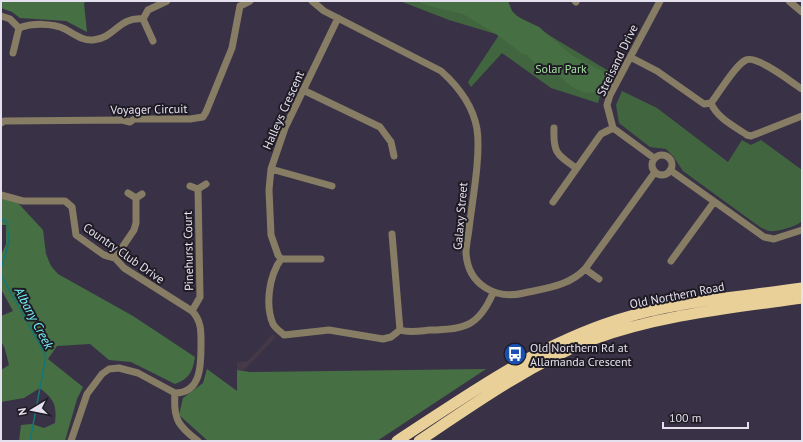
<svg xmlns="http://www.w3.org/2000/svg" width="803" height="442" viewBox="0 0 803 442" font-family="'PT Sans',sans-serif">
<rect width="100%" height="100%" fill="#393246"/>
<!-- commercial -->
<path fill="#453847" d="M273,334L276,337L244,370H237V362L248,361Z"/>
<!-- green -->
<path fill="#41663f" d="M400,1H492L612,73L601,92L598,103L551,88L502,53L471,87L468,82L499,35L449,20Z
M622,91L657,108L728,162L742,140L751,145L761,140L802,170V221C796,227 777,232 769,231C766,230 762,228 760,227L683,171L673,156L666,149L650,147L619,123L616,105Z"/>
<!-- forest -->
<path fill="#466f43" d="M1,1H87L84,3L87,32L66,21L20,18L12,12L1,8Z
M416,1H508L512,11L518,17L539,27L571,55L604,72L607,79V85L595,93L583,92L572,87L559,76L540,69L527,55L521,53L496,34L463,14L429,6Z
M1,198L18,203L43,230L46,254L51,266L58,274L133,316L195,357C193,371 189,379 175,384L131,362L109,360L90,344L57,346L48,359L83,387L77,399L65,441H19L21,425L32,424L44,428L55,423C57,404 54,400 40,388L24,398L1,402V370L9,365L5,349L1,341V316L13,311L1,289V255L6,244V225H1Z
M207,369L237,391V370L250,372L486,369L377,441H208L179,415L183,398L203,383Z"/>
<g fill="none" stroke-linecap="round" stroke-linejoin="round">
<!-- stream -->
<path stroke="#127678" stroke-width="1.5" d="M1,219L7,222L9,242L1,269
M1,275L46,356L30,441"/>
<!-- minor -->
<path stroke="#877c64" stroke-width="7" d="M312,1L324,11L441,71C459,87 473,106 477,129C481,156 472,202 469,229C468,237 466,246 466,253C468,285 496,300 524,293C546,288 569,286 585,269L655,172
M575,1L576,2
M789,1L802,12
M240,6L250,1
M1,16L10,19L19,28C32,23 52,23 65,29C74,34 83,41 93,40C114,39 119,16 143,19L148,10L167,1
M338,18L285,128L271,169L269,190L271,235L278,255L281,259C269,276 265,305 273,324C275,328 281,332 284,335L329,330L383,339L391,337L400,330C410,333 419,331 430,330C464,330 479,326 493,293
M143,19L153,41
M13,53L19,28
M630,57L657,71L704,104L711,103
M303,90L380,127L391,142L394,156
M711,103C719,93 735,65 746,60C757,55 791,82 802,89
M711,103C717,118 734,126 747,135L751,136L802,116
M1,123L4,121L122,120L130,122L134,119H190L203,117L206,112L232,48L240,6
M554,128C553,152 556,154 576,168
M652 165a10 10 0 1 1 20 0a10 10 0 1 1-20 0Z
M654,158L613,128L607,105L610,95L660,1
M271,169L332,186
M670,170L764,237L774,239L802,230
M190,186L198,189L206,184
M128,193L136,198L142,194
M1,195L23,201H65L72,207L76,235L104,255L115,258L124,268L192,311C202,321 201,333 201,346C201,365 201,393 175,393L138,373L119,368L109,369L102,374L87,394L71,441
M553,202L601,134L613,128
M392,234L400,330
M115,258L134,230L136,223V198
M281,259H321
M671,261L714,202
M585,269L599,279
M192,311L200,297L198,189
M175,393C173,419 178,426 198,441"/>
<!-- trunk -->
<path stroke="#e9d098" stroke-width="11" d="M397,441C468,395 535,346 617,320C677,301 740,297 802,288
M419,441C474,404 529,365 591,340C659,315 731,308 802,298"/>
</g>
<!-- icons -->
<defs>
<g id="bus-disc" transform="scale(1.15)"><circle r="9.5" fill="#1a4fb4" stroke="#1f1b25"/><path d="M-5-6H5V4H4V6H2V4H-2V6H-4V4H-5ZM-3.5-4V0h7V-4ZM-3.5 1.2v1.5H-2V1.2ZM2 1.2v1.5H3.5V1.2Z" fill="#fff"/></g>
</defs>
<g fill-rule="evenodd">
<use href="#bus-disc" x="515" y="354"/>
</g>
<g text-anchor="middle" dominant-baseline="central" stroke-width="4" stroke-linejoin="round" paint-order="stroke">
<!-- street labels -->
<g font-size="12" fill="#e4e0ed" stroke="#1f1b25">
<text transform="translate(617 60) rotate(-64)">Streisand Drive</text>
<text transform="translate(149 109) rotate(-1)">Voyager Circuit</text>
<text transform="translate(283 110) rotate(-66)">Halleys Crescent</text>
<text transform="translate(460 216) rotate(-85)">Galaxy Street</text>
<text transform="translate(188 251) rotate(-91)">Pinehurst Court</text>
<text transform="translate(124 253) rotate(35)">Country Club Drive</text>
<text transform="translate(677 295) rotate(-11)">Old Northern Road</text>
</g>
<!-- park labels -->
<g font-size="12" fill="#a2e19d" stroke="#1f1b25">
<text x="561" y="68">Solar Park</text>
</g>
<!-- poi labels -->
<g font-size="12" fill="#e4e0ed" stroke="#1f1b25" text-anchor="start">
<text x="530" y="347">Old Northern Rd at<tspan x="530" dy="14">Allamanda Crescent</tspan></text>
</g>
<!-- water labels -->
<g font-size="13" font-style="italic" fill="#74f4f8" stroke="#1f1b25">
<text transform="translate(34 318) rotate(62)">Albany Creek</text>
</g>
</g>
<!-- border -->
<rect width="803" height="442" fill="none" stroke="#e4e0ed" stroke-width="4"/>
<!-- north arrow -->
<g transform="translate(32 410) rotate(260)" stroke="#1f1b25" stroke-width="3" paint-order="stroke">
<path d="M0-3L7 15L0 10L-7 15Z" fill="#e4e0ed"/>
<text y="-6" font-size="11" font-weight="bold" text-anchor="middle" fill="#e4e0ed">N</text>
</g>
<!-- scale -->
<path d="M663 422v6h85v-6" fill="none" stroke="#e4e0ed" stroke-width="2"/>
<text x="669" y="422" font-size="12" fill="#e4e0ed" stroke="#1f1b25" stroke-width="3" paint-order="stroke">100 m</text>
</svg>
